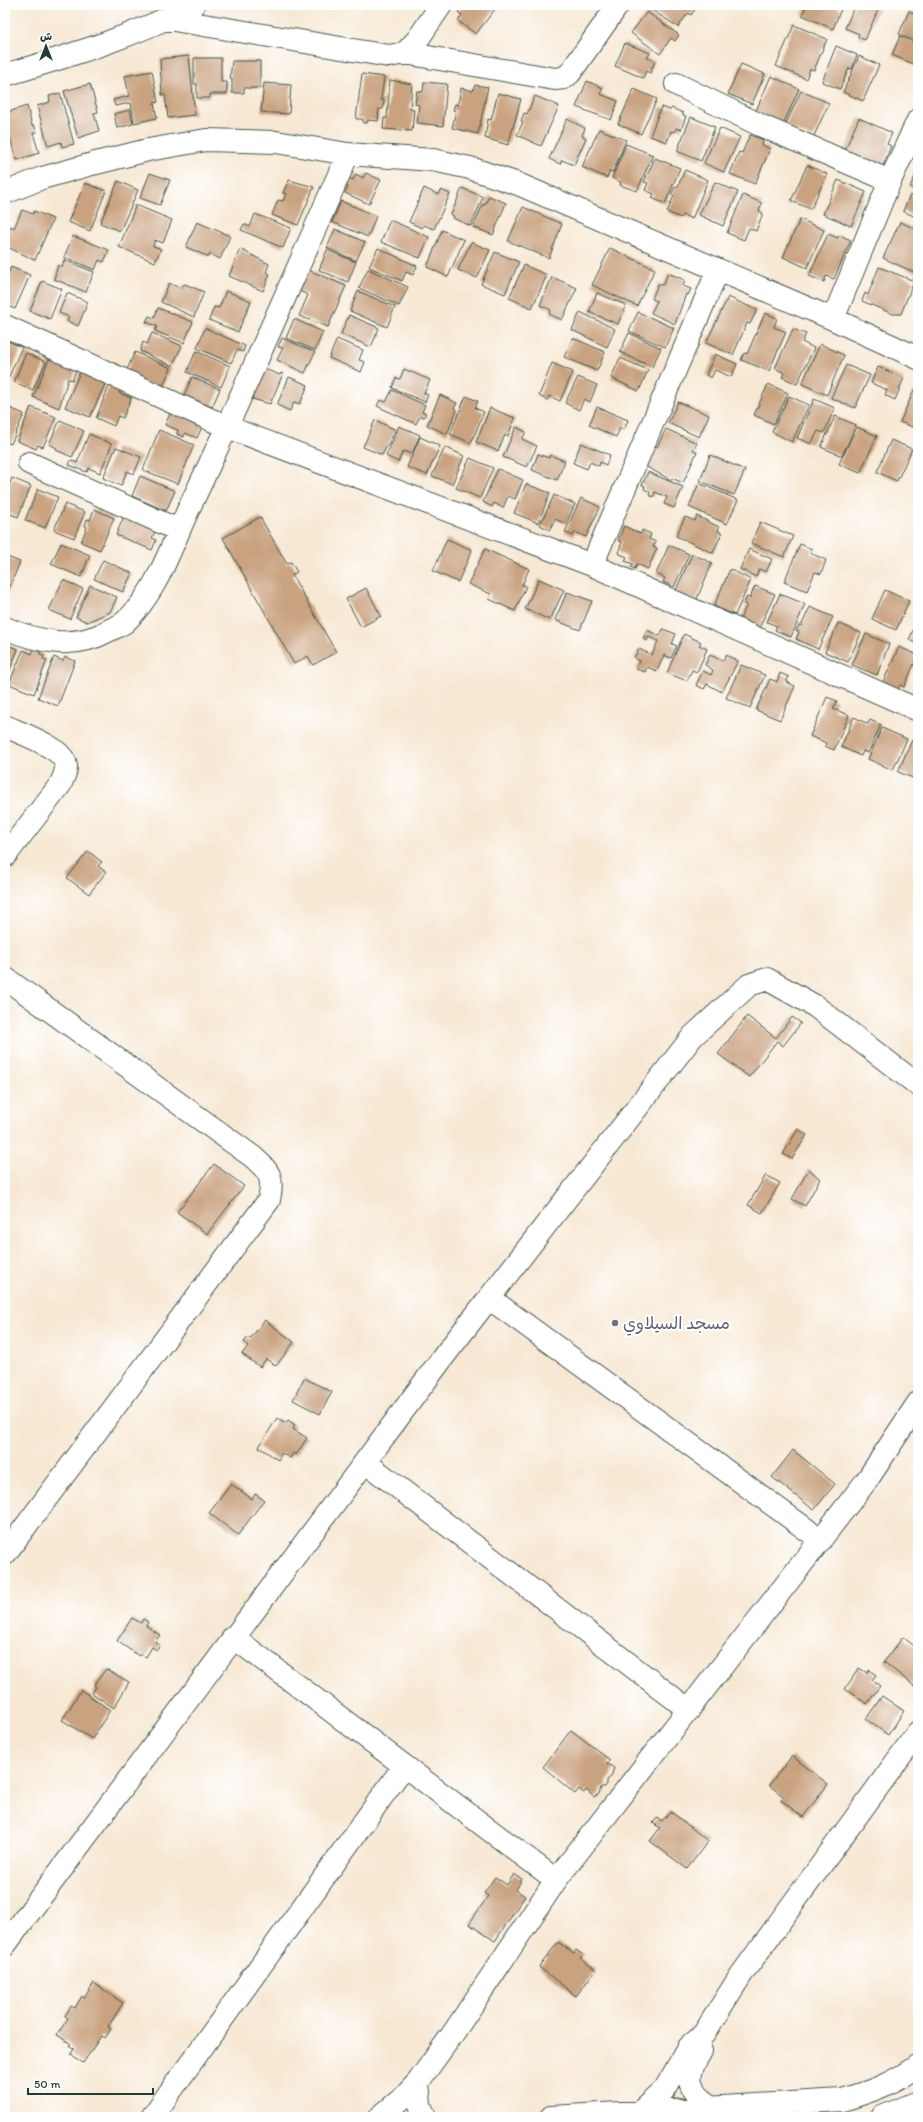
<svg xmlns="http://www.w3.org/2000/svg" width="923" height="2122" viewBox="0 0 923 2122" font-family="Itim,'Playpen Sans Arabic',sans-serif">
<rect width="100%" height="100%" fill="#fff"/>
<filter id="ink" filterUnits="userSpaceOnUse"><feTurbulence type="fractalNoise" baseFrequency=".025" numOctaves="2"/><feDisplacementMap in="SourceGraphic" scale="8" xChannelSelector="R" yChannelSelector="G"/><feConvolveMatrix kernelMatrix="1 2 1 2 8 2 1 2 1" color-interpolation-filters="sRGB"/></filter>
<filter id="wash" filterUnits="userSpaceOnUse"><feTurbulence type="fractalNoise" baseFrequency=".012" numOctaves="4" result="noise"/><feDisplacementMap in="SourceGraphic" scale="16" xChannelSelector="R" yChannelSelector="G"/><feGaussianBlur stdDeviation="0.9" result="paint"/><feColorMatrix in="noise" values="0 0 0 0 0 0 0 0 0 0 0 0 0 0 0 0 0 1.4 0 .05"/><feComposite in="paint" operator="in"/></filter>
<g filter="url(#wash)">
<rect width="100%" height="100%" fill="#f7e8d4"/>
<g id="blocks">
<!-- building -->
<path fill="#c9a27f" d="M464,5H498L476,34L458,21L462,15L458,12Z
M655,5H693L696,8L691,15L688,13L678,27L652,10Z
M807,5H832L841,9L833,29L802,15Z
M855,5H880L865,40L858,37L859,34L845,28Z
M909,11L918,16V42L899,34Z
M647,12L679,35L675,41L671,38L660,54L631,33Z
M794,25L827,39L814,70L810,69L806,79L776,66Z
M900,36L918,44V66L892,55Z
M625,43L650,53L647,58L655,61L650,73L646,71L643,78L615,66Z
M836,46L857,55L852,69L849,68L840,89L822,82Z
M189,56L195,115L168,118L165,95H162L160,59Z
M859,56L879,65L863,101L843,92Z
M194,58H221V82H227V94H210V98H197V84H194Z
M232,61H260V88H244V93H232V79H230Z
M741,64L765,74L752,104L728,94Z
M152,71L158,102L154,103L157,118L134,123L131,103L115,106L113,100L129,96L125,76Z
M362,74L384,77L381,100H384L383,109H379L378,121L368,120L367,123H363V119H356Z
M771,76L799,89L783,125L755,113Z
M390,80L412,84L410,109L414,110L412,131L383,129L384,118H387Z
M587,81L603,88L600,94L618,101L611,120L576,107Z
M424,82L447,84L443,126L417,123L419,105L415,104L417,91L423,92Z
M264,83L291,85L289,114L261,112Z
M90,84L98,112L94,113L99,131L78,138L64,91Z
M475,85L488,87L478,134L452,128L456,111L453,110L455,104L458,105L461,88L473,91Z
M634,89L657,99L641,134L618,124Z
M801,91L829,103L813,138L785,126Z
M60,93L74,144L62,147L61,142L48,146L37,106L50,102L49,96Z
M498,93L521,99L508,145L485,138L488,119L491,120Z
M535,96L559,106L541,146L517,135L523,122L521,121L524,113L527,114Z
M27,106L32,126L34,125L37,132L33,133L39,153L17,160L5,121V113Z
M661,107L670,110L672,108L683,113V115L686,116L681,130L676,128L675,132L671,131L667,142L650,136Z
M130,110L133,124L117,128L114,114Z
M691,117L715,127L701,161L677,151Z
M859,118L892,133L887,144L891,146L882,168L844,152Z
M567,119L585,128L582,136L586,138L574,165L562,160L560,164L549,159Z
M720,128L740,137L724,172L704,163Z
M599,129L626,140L613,172L610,171L607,178L582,167Z
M750,135L764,140L762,145L770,149L755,184L730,174L739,152L742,153Z
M626,144L653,155L637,191L620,185L621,182L612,178Z
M655,158L680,168L665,204L652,198L654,194L645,190L648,183L644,182Z
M807,165L827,174L811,209L791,201Z
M685,170L708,180L692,219L683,215L681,218L667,212L674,196L671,195L675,186L677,188Z
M918,170V191L910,187Z
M150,173L170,180L160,205L140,198Z
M366,173L381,180L369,204L345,193L348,187L346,186L349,178L353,180L356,174L363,178Z
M289,180L314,187L298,225L272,215L278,200L283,201L286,194L283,193Z
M838,180L866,192L851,226L823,214Z
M118,181L138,190L120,231L100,223Z
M715,182L738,192L723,226L699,215Z
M85,183L106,191L90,231L68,222Z
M424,188L439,195L441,190L450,194L434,229L424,225L422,228L409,222Z
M462,188L483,197L471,226L453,218L454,216L451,215Z
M743,195L762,203L759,211L763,213L756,231L749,228L744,240L727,233Z
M910,195L918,198V218L903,211Z
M489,196L506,203L493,235L473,227L483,204L485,205Z
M341,201L376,216L368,237L332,222Z
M136,205L172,220L163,243L155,240L153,246L161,249L155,262L119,247Z
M523,207L562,224L549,258L508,241Z
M22,210L33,214L34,211L53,219L35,260L5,246V229L9,231L11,226L14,228Z
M255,214L291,228L283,248L241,230L244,224L250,227Z
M800,219L824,230L807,268L783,257Z
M390,220L429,237L420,258L381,242Z
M197,222L230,236L220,259L210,254L209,257L186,247Z
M900,222L918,230V274L883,258Z
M335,229L365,242L356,261L327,248Z
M442,230L464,240L448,277L427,267Z
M828,234L838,238L839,235L851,240L834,279L826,276L824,282L809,276Z
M73,236L109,250L104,262L99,260L95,270L64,257Z
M471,242L490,250L477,278L458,270Z
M378,248L417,266L413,275L406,272L402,281L369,267Z
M610,248L655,269L637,306L592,285Z
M240,249L269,264L266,272L270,274L263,291L229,276Z
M327,250L356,262L348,282L319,270Z
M495,252L519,262L505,294L481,284Z
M64,260L94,272L86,292L54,279L58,265L62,267Z
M524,265L547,275L532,308L509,298Z
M11,267L30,275L15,309L5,305V280Z
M879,267L914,281L901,314H893L862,301L865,293L868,295Z
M306,269L346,286L328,327L299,316L308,295L297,290Z
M368,269L408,287L399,306L359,288Z
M668,273L685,280L683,286L691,289L688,295L686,294L675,324L651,313L657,301L652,299L658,284L663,285Z
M552,277L577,288L562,320L549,314L551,310L540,305Z
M42,281L62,289L50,319L30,311Z
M169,283L180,288L185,284L204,292L194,317L161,302Z
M226,291L251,301L238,332L209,320L214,307L219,308Z
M358,291L395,307L387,327L350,311Z
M67,293L88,302L78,326L67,321L69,317L59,313Z
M597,293L626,305L618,324L589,312Z
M728,297L757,310L750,324L747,323L733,355L706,343Z
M158,308L193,322L184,343L155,331L157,326L146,322L149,316L154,318Z
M580,312L615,329L607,347L572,330Z
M638,312L674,328L665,347L629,331Z
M765,313L777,318L774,327L786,332L769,371L741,360L744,353L747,354Z
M349,315L379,328L371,347L341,334Z
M294,319L323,332L315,350L286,338Z
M205,328L245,346L243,352L237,350L231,363L197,348Z
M793,329L806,334L802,342L814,348L797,384L782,377L784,373L775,368Z
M152,333L182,346L172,366L140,351L143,342L147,344Z
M629,333L661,348L652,367L620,352Z
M282,338L315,352L305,373L277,360L283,348L278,347Z
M573,338L605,352L597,371L564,357Z
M337,339L363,350L359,360L365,362L361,372L329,358Z
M6,340L22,347L7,381L5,380Z
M820,344L844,355L827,395L802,384Z
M196,351L230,366L221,387L187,372Z
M135,352L171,368L161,390L125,374Z
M26,353L46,362L33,390L14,382Z
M715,354L737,364L731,377L715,370L711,378L706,375Z
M51,355L78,366L72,380L68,379L59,408L33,397Z
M620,358L648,370L639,391L611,378Z
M552,363L573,372L560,401L549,396L547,400L539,396Z
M846,365L870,375L855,408L831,398Z
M878,367L904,378L895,400L885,395L887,390L871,383Z
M262,368L280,375L281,373L283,374L270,404L249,398Z
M404,369L430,380L424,393L428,395L425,402L392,388L396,378L400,379Z
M80,372L106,382L90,417L65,407Z
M192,377L220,389L212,407L184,395Z
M289,377L308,385L300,404L294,402L290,411L277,405Z
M578,377L597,385L590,402L584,399L579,410L565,403Z
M110,384L120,388L119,393L131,398L123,418L118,416L114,426L96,418Z
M768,384L788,393L774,424L754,415Z
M392,390L425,405L422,412L426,413L424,417L420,416L416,424L377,406L380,400L386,402Z
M914,390L918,392V429L900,422Z
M440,395L457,403L454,408L457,410L447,434L427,425Z
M466,396L478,401L475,408L484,412L471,443L450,434Z
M789,396L809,405L792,442L772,432Z
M814,399L835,408L824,433L818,431L811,444L797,438Z
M678,402L709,415L699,437L668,423Z
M5,406L24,414L11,444L5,442Z
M31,407L56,417L43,447L38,445L36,449L17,441Z
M173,407L205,420L197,438L185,433L184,437L177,434L178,430L165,425Z
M597,407L628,420L624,430L620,428L616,437L589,425Z
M490,408L515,418L508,436L505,435L498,451L476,442Z
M835,416L856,425L842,456L821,447Z
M60,420L84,431L72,457L56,450L57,448L49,444Z
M375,420L396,430L382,455L363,447Z
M399,426L420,435L412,454L403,451L398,462L386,456Z
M516,427L526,432L522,439L537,446L527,467L503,457Z
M857,427L877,436L860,473L839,464Z
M666,429L697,443L693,450L697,452L683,483L672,478L671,480L643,465L652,445L657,447Z
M159,430L194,445L178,484L143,470Z
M89,434L112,444L100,473L89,468L87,472L69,465L71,460L77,463Z
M420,437L440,446L427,475L407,467Z
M891,440L912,449L897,481L877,472Z
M581,443L610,455L606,465L600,462L599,466L590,462L587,469L573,463Z
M116,447L141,457L134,474L127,471L121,486L103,478Z
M445,447L464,456L452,484L432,476Z
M538,454L549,458L550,455L565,461L557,480L532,470Z
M710,455L745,470L734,495L700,481Z
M470,458L493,468L480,498L456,488Z
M498,469L523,480L515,499L508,496L503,508L494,503L492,507L483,502Z
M648,472L683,487L674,508L664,504L667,497L655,492L653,497L649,495L650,492L644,489L645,486L642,485Z
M140,476L175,491L166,511L132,496Z
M12,478L31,486L18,517L5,512V495Z
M699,483L738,500L727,524L689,507Z
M526,484L550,493L538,523L514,513Z
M38,489L58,497L45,528L25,520Z
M554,495L575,504L566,524L555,519L550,530L540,525Z
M581,498L600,507L586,537L575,532L573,536L565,532Z
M65,504L85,512L74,538L54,530Z
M94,509L114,518L100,550L81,542L87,527L85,526L87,519L90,520Z
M124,516L156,529L152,538L156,540L152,550L116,535Z
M697,516L719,527L718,531L722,533L713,553L676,536L685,517L695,521Z
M260,517L287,564L291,562L297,572L292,575L336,652L313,665L308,656L294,664L223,538Z
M760,522L793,536L784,557L751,543Z
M624,526L641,534L642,530L651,534L649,539L656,542L653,547L657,548L648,569L637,564L635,569L631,567L633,564L625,561L627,557L618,553L622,542L618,540Z
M447,539L472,550L458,582L433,571Z
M61,543L90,555L81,577L51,564Z
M800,544L812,549L810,553L826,560L821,574L815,572L807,591L784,582Z
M669,545L689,554L674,587L663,582L665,578L656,574Z
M485,549L529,569L522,585L526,586L515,611L489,599L491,594L468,584Z
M749,549L772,559L766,572L759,569L756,577L740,569Z
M692,554L712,563L696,601L675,592Z
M5,556L20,562L5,598Z
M103,560L132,573L123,592L94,579Z
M730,569L751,580L735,615L714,606Z
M539,579L564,590L550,620L525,609Z
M63,580L83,589L70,619L49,610Z
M90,585L117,597L110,612L87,622L76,617Z
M755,586L775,594L759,628L740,619L747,605L744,604L747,597L750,598Z
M366,588L381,616L361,627L346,599Z
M885,590L909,601L896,630L872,619Z
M567,592L592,601L580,630L555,620Z
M780,594L805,604L791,637L775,630L777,626L767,622Z
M810,607L833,617L818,649L796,639L799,632L796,631L799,625L801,626Z
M918,618V644L909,640Z
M838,623L861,633L848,662L825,652Z
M663,629L676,634L672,644L677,646L671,658L664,655L657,671L647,667L645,672L636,669L640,661L634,658L639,649L652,655L658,641L648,637L647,641L643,639L647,630L660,636Z
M684,634L701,642L699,645L707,649L697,672L692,670L687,681L667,673Z
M866,634L889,644L877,675L852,665Z
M5,644L18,649L5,682Z
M899,647L918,655L904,687L900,685L898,689L883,682Z
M34,649L40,652V654L44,655L43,659L47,660L34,694L9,684L23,650L32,654Z
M710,655L723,661L726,655L738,661L722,692L707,684L704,689L696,685L703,671L711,675L713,670L705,665Z
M54,657L63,661L65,657L75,661L58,706L38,698Z
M741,665L765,675L750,708L726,698Z
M780,673L789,677L786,682L795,686L780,720L756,710L770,679L777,682Z
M827,697L837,701L833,709L849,715L834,750L825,746L826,743L810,736Z
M854,717L868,724L870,720L881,725L868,753L863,751L861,756L841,747Z
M882,728L907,739L893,770L868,759Z
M912,740L918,743V780L898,772Z
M88,851L102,862L98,866L106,872L89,894L67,878Z
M747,1016L776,1038L792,1017L801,1023L783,1046L777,1041L749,1077L718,1054Z
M798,1129L807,1135L792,1159L783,1154Z
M214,1164L244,1186L207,1234L177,1212Z
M809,1169L820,1179L805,1206L792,1199Z
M766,1175L780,1183L762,1213L748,1205Z
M265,1320L294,1342L276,1366L266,1359L260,1367L242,1354L248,1346L244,1342L248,1337L250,1339Z
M304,1378L332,1392L320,1414L293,1400Z
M277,1418L286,1423L288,1420L295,1425L293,1429L307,1438L296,1455L293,1453L290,1458L282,1453L278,1460L259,1447Z
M793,1450L835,1484L814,1510L772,1477Z
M231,1484L252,1499L255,1494L264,1500L238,1535L209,1513Z
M132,1618L141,1623L143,1619L148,1622L146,1626L160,1635L155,1642L160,1645L157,1650L152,1647L146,1657L141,1654L139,1656L117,1641Z
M903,1637L918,1649V1689L884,1662Z
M859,1668L867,1673L869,1670L876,1675L872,1680L880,1686L867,1704L845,1689Z
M106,1669L129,1682L114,1708L92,1693L96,1687L94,1685Z
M81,1690L110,1710L92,1739L62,1720Z
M882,1696L904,1711L888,1735L866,1719Z
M571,1730L610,1760L607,1763L614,1768L611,1777L607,1780V1784L605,1787H601L599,1794L594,1797L586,1790L584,1793L579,1789L575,1794L543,1767Z
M792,1756L828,1784L803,1817L781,1800L784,1797L769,1785Z
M670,1811L708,1841L687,1869L650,1841L660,1828L653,1823L657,1818L662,1821Z
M514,1874L522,1879L516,1890L525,1896L495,1941L469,1924L488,1896L484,1893L495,1877L507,1885Z
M558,1942L574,1953L576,1950L583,1955L580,1958L596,1970L576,1996L539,1967Z
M94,1983L123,2003L108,2027L111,2029L105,2038L101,2036L83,2063L71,2054L74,2049L70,2046V2043L57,2035L68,2018L65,2016L71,2006L75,2008L82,1996L84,1998Z"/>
</g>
</g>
<g filter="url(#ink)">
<use href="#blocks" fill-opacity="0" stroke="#3f574c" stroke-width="1"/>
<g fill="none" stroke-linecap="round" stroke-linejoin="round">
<!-- minor casing -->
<g stroke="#3f574c" stroke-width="24">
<path id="minor" d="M168,19L389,56L405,53L418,39L441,5
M405,53L555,79L564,78L570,73L618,5
M5,75C68,56 136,36 194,5
M676,84L762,126L890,181
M5,193L42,178L92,164L148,150L206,140L276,142L348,154L433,160L470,168L518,184L833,319L918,358
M833,319L890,181L918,120
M5,326L227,427L592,565L918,710
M29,463L178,530
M592,565L718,270
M5,628C39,642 74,650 108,631C113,628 120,626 125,622C158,592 172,543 191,504C246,388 296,271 348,154
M5,726C20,733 66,748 66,767C66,773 63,779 60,785L5,856
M5,978L253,1157C270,1172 274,1177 269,1200L5,1554
M489,1298L821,1540
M365,1462L689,1710
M233,1637L556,1880
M5,1945L447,1352L693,1036L749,985L767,979L815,1006L918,1085
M701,2051C683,2081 689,2084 710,2109
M418,2082L420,2105L425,2117
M640,2112L665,2089L689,2047L703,2035L741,1975L918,1732
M152,2117L404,1766
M380,2117L405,2096L418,2082L454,2032L556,1880L867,1480L918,1403
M551,2117L842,2100C870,2092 895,2083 918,2065
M882,2117L918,2102"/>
</g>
<!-- minor -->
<use href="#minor" stroke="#fff" stroke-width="22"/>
</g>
</g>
<!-- markers -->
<circle fill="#6b7280" stroke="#fff" stroke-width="1.5" cx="615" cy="1323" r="4"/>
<g text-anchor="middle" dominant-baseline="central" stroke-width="4" stroke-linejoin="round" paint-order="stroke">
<!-- worship labels -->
<g font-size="17" fill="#5b616d" stroke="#fff" text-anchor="start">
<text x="623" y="1323">مسجد السيلاوي</text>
</g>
</g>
<!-- margin -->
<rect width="923" height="2122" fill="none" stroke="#fff" stroke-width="20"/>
<!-- north arrow -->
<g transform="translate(46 46)" stroke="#ffffff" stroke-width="3" paint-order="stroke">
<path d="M0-3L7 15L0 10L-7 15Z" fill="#1f3d34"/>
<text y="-6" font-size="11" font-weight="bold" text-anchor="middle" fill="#1f3d34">ش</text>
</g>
<!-- scale -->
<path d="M28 2088v6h125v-6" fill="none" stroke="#1f3d34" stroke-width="2"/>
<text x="34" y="2088" font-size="12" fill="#1f3d34" stroke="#ffffff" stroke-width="3" paint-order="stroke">50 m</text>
</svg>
